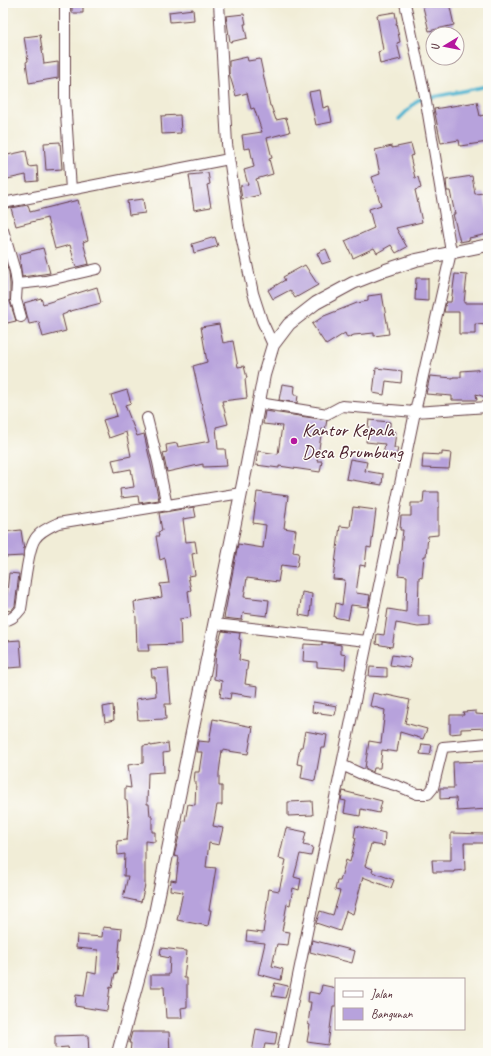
<svg xmlns="http://www.w3.org/2000/svg" width="491" height="1056" viewBox="0 0 491 1056" font-family="Caveat,sans-serif">
<rect width="100%" height="100%" fill="#fdfcf7"/>
<filter id="ink" filterUnits="userSpaceOnUse"><feTurbulence type="fractalNoise" baseFrequency=".025" numOctaves="2"/><feDisplacementMap in="SourceGraphic" scale="8" xChannelSelector="R" yChannelSelector="G"/><feConvolveMatrix kernelMatrix="1 2 1 2 8 2 1 2 1" color-interpolation-filters="sRGB"/></filter>
<filter id="wash" filterUnits="userSpaceOnUse"><feTurbulence type="fractalNoise" baseFrequency=".012" numOctaves="4" result="noise"/><feDisplacementMap in="SourceGraphic" scale="16" xChannelSelector="R" yChannelSelector="G"/><feGaussianBlur stdDeviation="0.9" result="paint"/><feColorMatrix in="noise" values="0 0 0 0 0 0 0 0 0 0 0 0 0 0 0 0 0 1.4 0 .05"/><feComposite in="paint" operator="in"/></filter>
<g filter="url(#wash)">
<rect width="100%" height="100%" fill="#f1edd7"/>
<g fill="none" stroke-linecap="round" stroke-linejoin="round">
<!-- stream -->
<path stroke="#53b6d2" stroke-width="3.5" d="M399,119L418,100L488,86"/>
</g>
<g id="blocks">
<!-- building -->
<path fill="#b7a2dc" d="M72,3H83V13H72Z
M422,3H449L454,25L429,31Z
M193,9L194,20L170,22L169,12Z
M395,12L397,23H396L400,42L397,43L401,59L380,64L378,52L383,50L377,15Z
M244,14L246,24H244L247,38L230,42L226,16Z
M40,35L44,64L58,62V78L29,83L26,62L28,61L24,37Z
M247,57L248,61L260,59L270,106H271L276,120L286,118L290,132L267,138L272,158L269,159L273,174L256,179L260,195L242,199L240,186L248,185L244,170L254,167L250,148L244,149L242,135L262,132L254,108L251,109L247,93L236,96L229,73V61Z
M320,90L323,108L329,106L332,122L316,125L309,92Z
M477,102L480,116L488,114V142L460,146L459,140L441,143L434,109Z
M180,115L181,133L162,134L161,116Z
M60,142L62,169L46,170L44,143Z
M411,144L414,155L410,156L415,178L418,177L421,188L415,190L422,222L396,228L407,247L396,253L391,245L377,253L374,248L353,258L345,241L374,228L369,209L381,205L372,177L380,174L375,150L392,146V148Z
M26,151L29,167L37,166L38,181L27,182L26,175L3,180V156Z
M208,173L210,184L207,185L211,207L194,210L189,175Z
M472,176L475,194L484,193L488,213V234L469,238L470,240L460,242L453,214H455L450,191H447L446,180Z
M143,199L145,213L129,215L127,201Z
M78,200L88,240L83,242L89,264L76,267L70,245L55,249L47,218L16,226L11,208L28,205L30,212Z
M215,237L218,246L194,253L192,244Z
M43,248L50,273L22,277L19,254Z
M326,249L331,261L322,264L317,253Z
M3,265H6L9,272L10,284V302L16,321L3,324Z
M305,265L318,285L295,298L290,290L273,299L268,290L285,280L283,277Z
M455,274L467,275L464,303H488V325L475,324V334H459V312H444L446,302H451Z
M416,278H428V301L415,300Z
M97,287L101,303L67,312V313L62,315L66,331L43,337L39,322L29,324L24,303L41,298L43,304Z
M382,294L389,334L374,336V333L354,335L347,338L345,333L326,345L312,324L324,316L357,303L368,301V296Z
M219,324L223,343L233,341L238,367L244,366L247,378L245,379L247,398L222,401L228,424L216,427L218,449H225L227,466L203,467V464L167,472L163,453L167,452L166,445L177,443L178,447L210,441L193,366L207,362L201,327Z
M376,368L402,371L401,383L386,381L384,395L373,393Z
M488,369V398L476,394L477,400H452V396L426,394L430,376L453,378V377H461V371Z
M282,384L295,386L294,395H298L297,403L279,400Z
M127,390L131,403L125,405L137,436L144,434L159,500L139,503L138,496L121,498L120,489L134,487L131,469L115,472L112,460L131,456L126,432L109,438L103,420L117,416L111,395Z
M265,411L327,420L325,430L322,429L317,461H322L320,472L279,466V468L256,465L258,451L278,454L282,426L263,424Z
M369,420L390,422V431L396,432L394,448H398L396,457L383,455L385,444L366,442Z
M442,452L451,453L449,469L422,468L423,454L442,455Z
M350,459L367,462L365,471L383,474L382,485L346,479Z
M257,492L288,496L284,528L296,530L293,552L299,553L297,567L281,565L278,582L247,578L244,597L269,600L267,616L243,613L242,620L224,618L238,544L263,548L266,525L253,523Z
M424,492H439V507H438V535L428,536L426,556H424L422,578L419,577L418,616H430V626L418,627L396,623L392,647L376,644L377,634L384,635L388,609L406,612L407,576L398,575L403,530H400L401,516H411V503H423Z
M194,507L196,517L183,519L186,542L195,541L197,553L192,554L195,575L188,576L191,590L188,591L191,617L180,619L181,644L148,645L149,651H137L136,618L134,602L162,597L160,584L169,583L165,558L160,560L156,536H159L158,532L162,531L159,513Z
M353,507L376,510L371,548L367,547L365,566L360,565L356,593L370,595L368,607L351,605L348,620L334,617L336,603L342,605L345,580L333,579L340,526L350,527Z
M21,530L24,550L23,556L4,557L3,532Z
M9,573L19,574L15,606L11,611L5,610Z
M302,592L312,594L310,617L299,615Z
M222,631L240,633L239,639L241,640L239,660L248,662L245,684L258,686L257,697L231,693L230,699L220,697L222,681L214,679L216,651Z
M20,640L22,667L8,668L6,641Z
M322,642L341,645V654L346,655L345,669L317,667V662L303,661L304,644L322,645Z
M392,655L412,658L410,668L390,665Z
M370,667L387,668V677L369,676Z
M168,668L171,704H165L166,719L138,720L136,699L156,696L155,677H152L151,669Z
M373,693L387,696V695L410,700L405,723L427,729L423,739L400,732L397,752L382,750L380,768H374L373,772L365,768L369,741L381,743L385,710L370,706Z
M313,702L337,706L335,715L312,712Z
M113,705L114,720L105,722L103,707Z
M476,711V714L488,715V728L461,729V733L450,734V715H464L463,712Z
M213,719L253,727L248,754L222,750L219,773V786H222V805H217L213,826L223,828L219,845L209,843L206,867L216,868L209,910H211L208,926L177,920L183,892L170,890L171,880L176,881L179,857L174,856L183,820L185,821L188,804L195,805L196,782H194L195,772H199L202,752H196L198,741L209,742Z
M305,731L327,735L325,748H321L315,781L301,778L303,765L297,764L300,747H302Z
M168,743L169,752L163,753L164,772L148,773L147,804H149L150,816H152V832H155V842L145,841V885L141,902L123,898L128,876H124L125,854L118,855L117,841L127,840L129,815H128L127,801L125,800V787L131,788L128,765L143,763V746L151,745V746Z
M422,744L432,745L430,755L420,754Z
M488,761V809L457,811L456,798L440,799V788H454L453,762Z
M343,791L382,801L379,813L361,809L360,816L344,813L346,801L341,800Z
M312,801L313,815L288,816V802Z
M356,826L385,833L384,846L371,844L365,866L373,869L372,872L394,880L391,888L363,877L353,914L346,911L340,931L316,923L320,911L333,915L340,891L335,890L337,881H340L346,860L350,862L356,838L354,837Z
M286,828L306,832L303,845L313,847L311,856L300,854L294,877L301,879L299,890L293,888L290,905L287,904L282,931L290,932L288,945L277,944L272,966L283,969L281,980L258,974L265,943L246,941L247,931L263,933L269,889L279,891L286,860L279,858Z
M451,833L486,834L485,843H464L465,870L454,871V872H433L432,860H451Z
M103,927L122,929L121,939H120L117,974L115,973L112,988L110,987L107,1011L75,1006L76,995L84,996L88,972L96,974L98,950L76,948L77,935L102,937Z
M312,940L355,951L352,963L310,952Z
M161,948L187,951L184,978H187V1007L181,1008L182,1018H166L164,987H151V975H169L170,958L160,956Z
M275,983L288,986L285,998L272,996Z
M322,985L336,988V1006H333L328,1045L307,1042L310,1025L308,1024L311,1002H308L309,992L320,994Z
M256,1029L277,1033L275,1045L265,1044L263,1053H252Z
M132,1032H169L170,1053H130L131,1043H129Z
M88,1035L89,1053H69L68,1047L55,1048V1036Z"/>
</g>
</g>
<g filter="url(#ink)">
<use href="#blocks" fill-opacity="0" stroke="#633e45" stroke-width="1"/>
<g fill="none" stroke-linecap="round" stroke-linejoin="round">
<!-- minor casing -->
<g stroke="#633e45" stroke-width="12">
<path id="minor" d="M65,3V98L71,190
M219,3L227,144L239,226L253,293L262,321L273,345
M3,203L229,159
M3,230L15,271L17,284L16,300L21,317
M17,284L45,281L97,269
M259,403L327,414L342,406L415,412L488,407
M147,418L158,462L167,506
M3,621C11,620 16,616 21,609C24,593 27,551 35,539C40,531 50,527 58,523L241,493
M215,624L367,641
M342,765L370,778L398,786L417,794H428L433,788L443,747L488,743
M282,1053L415,412L451,252L425,96L405,3"/>
</g>
<!-- tertiary casing -->
<g stroke="#633e45" stroke-width="14">
<path id="tertiary" d="M118,1053L152,928L247,464L264,375L273,345L289,324L316,303L353,283L386,270L416,260L488,245"/>
</g>
<!-- minor -->
<use href="#minor" stroke="#fff" stroke-width="10"/>
<!-- tertiary -->
<use href="#tertiary" stroke="#fff" stroke-width="12"/>
</g>
</g>
<!-- markers -->
<circle fill="#b5179e" stroke="#fdfcf7" stroke-width="1.5" cx="294" cy="441" r="4"/>
<g text-anchor="middle" dominant-baseline="central" stroke-width="3" stroke-linejoin="round" paint-order="stroke">
<!-- poi labels -->
<g font-size="19" fill="#4a1f2b" stroke="#fdfcf7" text-anchor="start">
<text x="302" y="430">Kantor Kepala<tspan x="302" dy="22">Desa Brumbung</tspan></text>
</g>
</g>
<!-- margin -->
<rect width="491" height="1056" fill="none" stroke="#fdfcf7" stroke-width="16"/>
<!-- legend -->
<rect x="335" y="978" width="130" height="52" fill="#fdfcf7" stroke="#b5a4a5"/>
<rect x="343" y="991" width="20" height="6" fill="#ffffff" stroke="#b5a4a5"/>
<text x="371" y="998" font-size="12" fill="#4a1f2b">Jalan</text>
<rect x="343" y="1008" width="20" height="12" fill="#b7a2dc" stroke="#b5a4a5"/>
<text x="371" y="1018" font-size="12" fill="#4a1f2b">Bangunan</text>
<!-- north arrow -->
<g transform="translate(445 46) rotate(260)"><circle r="19" fill="#fdfcf7" stroke="#b5a4a5"/>
<path d="M0-3L7 15L0 10L-7 15Z" fill="#b5179e"/>
<text y="-6" font-size="11" font-weight="bold" text-anchor="middle" fill="#4a1f2b">U</text>
</g>
</svg>
